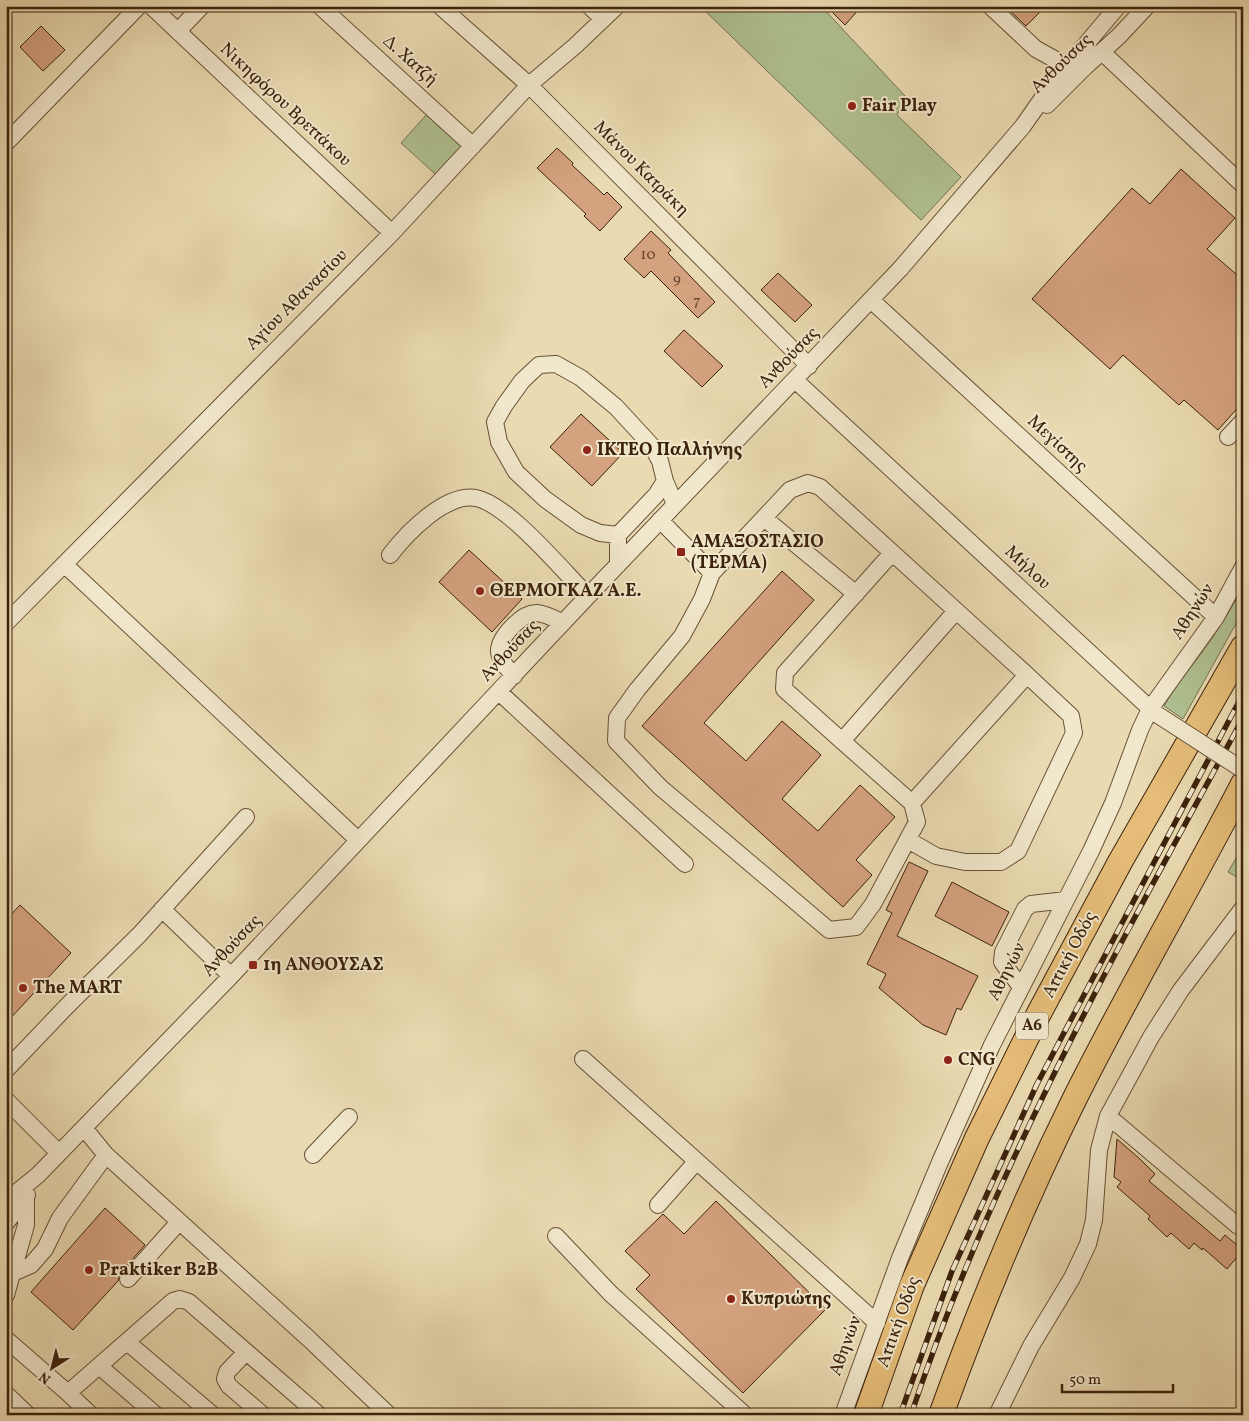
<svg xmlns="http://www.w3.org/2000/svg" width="1249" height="1421" viewBox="0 0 1249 1421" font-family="Vollkorn,serif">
<rect width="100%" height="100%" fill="#eadab1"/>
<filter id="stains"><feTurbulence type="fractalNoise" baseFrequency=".004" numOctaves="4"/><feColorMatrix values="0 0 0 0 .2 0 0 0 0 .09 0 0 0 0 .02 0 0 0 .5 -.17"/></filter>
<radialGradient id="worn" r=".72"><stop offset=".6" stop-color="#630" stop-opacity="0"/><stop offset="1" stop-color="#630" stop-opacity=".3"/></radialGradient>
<!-- green -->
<path fill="#b0c191" stroke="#76724e" d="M700,6H821L906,97L897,115L961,177L921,220Z
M428,113L473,152L444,182L401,143Z
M1243,587V611L1183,719L1164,706C1179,681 1197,660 1213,637C1224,620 1234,604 1243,587Z
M1243,846V879L1242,880L1228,872Z"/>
<!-- building -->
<path fill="#d5a27f" stroke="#3c220c" d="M826,6H862L845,25Z
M1005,6H1046L1026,26Z
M41,26L65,50L43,71L20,47Z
M557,148L573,163L572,165L604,195L607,192L622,207L600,231L584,216L586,214L537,168Z
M1181,169L1235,218L1207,249L1243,280V402L1218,430L1184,400L1179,405L1123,355L1110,369L1032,299L1132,188L1150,204Z
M651,231L671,250L668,253L715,302L698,318L651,271L644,278L624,259Z
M778,273L812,305L795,322L761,290Z
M684,330L723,366L702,387L664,351Z
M581,414L623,453L592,486L550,447Z
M469,550L522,599L492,632L439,582Z
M782,571L814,600L704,723L746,761L782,721L821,755L782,799L818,831L860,785L895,817L856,860L872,875L843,907L642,726Z
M909,862L928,871L897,936L978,976L961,1010L957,1008L946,1035L923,1025L879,988L886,974L867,964L892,913L886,910Z
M952,882L1009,912L992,946L935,916Z
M20,905L71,953L6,1023V920Z
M1117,1139L1140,1159L1155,1174L1149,1181L1220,1241L1225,1235L1243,1250L1227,1269L1203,1248L1202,1250L1194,1243L1189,1249L1171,1233L1167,1237L1148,1219L1150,1216L1117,1187L1121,1182L1114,1177Z
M716,1201L826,1309L743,1393L636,1289L650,1275L625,1251L663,1214L684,1234Z
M105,1208L145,1245L121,1272L118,1281L73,1330L31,1292Z"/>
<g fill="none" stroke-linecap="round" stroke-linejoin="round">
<!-- minor casing -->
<g stroke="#685035" stroke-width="18">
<path id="minor" d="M151,6L392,233
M320,6L473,146
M440,6L529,85L809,366
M589,6L603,19
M990,6L1036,49L1067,66
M178,31L202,6
M1102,52L1243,185
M1047,105L1086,66L1119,36L1147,6
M6,143L139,6
M871,300L1216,617
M795,380L1157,715
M1228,437L1243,421
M808,483L820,487L1027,675L912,803L917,822L873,904L856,927L829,930L660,787L616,741L617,718L637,690L682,636L702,599L712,573L790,490Z
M764,518L856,594
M660,520L712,573
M618,535L600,533L581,525L545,499L516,472L499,442L495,422L504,406L522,381L539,365L556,364L581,378L616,407L652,446L660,461L665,481L675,504
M390,555C407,533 445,493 476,498C508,504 564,572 588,596
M64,564L358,840
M618,565V535L656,495L665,481
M6,623L392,233L529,85L575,46L617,6
M514,676C508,669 498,659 499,649C501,635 523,612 537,613C547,614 555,619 563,623
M499,692L685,864
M842,741L784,689L785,673L892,553
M912,803L842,741L956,611
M908,840L936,856L965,862H1001L1018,851L1074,733L1071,716L1027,675
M162,909L231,976
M1021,987L1002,962L1003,952L1025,909L1031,904L1066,900
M583,1059L877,1323
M6,1070L67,1006L139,935L246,817
M6,1100L59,1153
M1108,1116L1238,1226
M84,1128L106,1155L309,1339L389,1415
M313,1155L349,1117
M6,1201L38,1175L231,976L588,596L901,268L1023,126L1051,86L1118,6
M658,1205L696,1162
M6,1223L27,1195
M556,1236L611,1294L745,1415
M13,1273L31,1265L45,1249L60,1218L106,1155
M128,1279L179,1222
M6,1295L26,1225V1197
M6,1339L68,1393L91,1415
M127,1342L213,1415
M246,1352L227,1372L225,1379L229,1386L263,1415
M99,1366L156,1415
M68,1393L173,1301L180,1299L189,1302L319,1415
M6,1394L28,1415
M843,1415L900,1258L940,1162L992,1045L1091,851L1113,803L1140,730L1150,709L1216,617L1243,567
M997,1415L1031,1346L1072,1278L1088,1244L1094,1220L1099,1150L1108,1116L1151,1037L1181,990L1243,908"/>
</g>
<!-- highway casing -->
<g stroke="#3c220c" stroke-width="26">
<path id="highway" d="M866,1415L912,1285L977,1138L1037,1017L1120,862L1243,647
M941,1415C980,1307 1024,1201 1075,1098C1128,992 1188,890 1243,784"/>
</g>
<!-- minor -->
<use href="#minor" stroke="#f1e7cc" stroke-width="16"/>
<!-- highway -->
<use href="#highway" stroke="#e5bd78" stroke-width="24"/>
<!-- rail casing -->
<g stroke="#3c220c" stroke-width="5.5">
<path id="rail" d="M900,1415L952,1271L1037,1084L1243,694
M911,1415C992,1170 1120,944 1243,718"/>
</g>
<!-- rail -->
<use href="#rail" stroke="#f1e7cc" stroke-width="4" stroke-dasharray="11" stroke-linecap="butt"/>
<!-- minor-bridge casing -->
<g stroke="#685035" stroke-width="18" stroke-linecap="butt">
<path id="minor-bridge" d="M1158,715L1243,770"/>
</g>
<!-- minor-bridge -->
<use href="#minor-bridge" stroke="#f1e7cc" stroke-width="16"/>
</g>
<!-- markers -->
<g fill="#8f2418" stroke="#f1e7cc" stroke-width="2">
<circle cx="852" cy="106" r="5"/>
<circle cx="587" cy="450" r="5"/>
<rect x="676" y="547" width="10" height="10" rx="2.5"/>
<circle cx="480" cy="591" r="5"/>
<rect x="248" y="960" width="10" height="10" rx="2.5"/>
<circle cx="23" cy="988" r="5"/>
<circle cx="948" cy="1060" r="5"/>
<circle cx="89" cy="1270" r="5"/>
<circle cx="731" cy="1299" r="5"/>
</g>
<g text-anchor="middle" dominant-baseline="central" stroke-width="4" stroke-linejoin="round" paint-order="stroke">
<!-- number labels -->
<g font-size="15" fill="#624229">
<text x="648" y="255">10</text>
<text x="677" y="279">9</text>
<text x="697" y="301">7</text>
</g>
<!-- shield labels -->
<rect fill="#f1e7cc" stroke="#725d46" stroke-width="1" x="1016" y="1012.5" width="32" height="27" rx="4"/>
<g font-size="16" font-weight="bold" fill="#3c220c">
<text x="1032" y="1026">Α6</text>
</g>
<!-- street labels -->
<g font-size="18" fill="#3c220c" stroke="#f1e7cc">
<text transform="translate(410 61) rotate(42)">Δ. Χατζή</text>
<text transform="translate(1062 64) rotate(-44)">Ανθούσας</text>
<text transform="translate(285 105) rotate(43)">Νικηφόρου Βρεττάκου</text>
<text transform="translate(641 169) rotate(45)">Μάνου Κατράκη</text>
<text transform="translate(297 300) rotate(-45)">Αγίου Αθανασίου</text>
<text transform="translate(789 358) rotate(-46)">Ανθούσας</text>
<text transform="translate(1057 444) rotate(43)">Μεγίστης</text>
<text transform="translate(1027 568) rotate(43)">Μήλου</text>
<text transform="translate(1193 612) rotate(-57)">Αθηνών</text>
<text transform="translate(510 651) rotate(-47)">Ανθούσας</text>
<text transform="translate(232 946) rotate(-47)">Ανθούσας</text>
<text transform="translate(1070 955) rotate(-62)">Αττική Οδός</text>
<text transform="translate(1007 972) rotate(-63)">Αθηνών</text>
<text transform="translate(899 1322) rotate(-70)">Αττική Οδός</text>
<text transform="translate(846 1346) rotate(-70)">Αθηνών</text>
</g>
<!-- poi labels -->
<g font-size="18" font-weight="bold" fill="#3c220c" stroke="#f1e7cc" text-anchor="start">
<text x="862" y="106">Fair Play</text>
<text x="597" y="450">ΙΚΤΕΟ Παλλήνης</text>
<text x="691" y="542">ΑΜΑΞΟΣΤΑΣΙΟ<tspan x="691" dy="21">(ΤΕΡΜΑ)</tspan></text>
<text x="490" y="591">ΘΕΡΜΟΓΚΑΖ Α.Ε.</text>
<text x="263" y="965">1η ΑΝΘΟΥΣΑΣ</text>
<text x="33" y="988">The MART</text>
<text x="958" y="1060">CNG</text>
<text x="99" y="1270">Praktiker B2B</text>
<text x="741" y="1299">Κυπριώτης</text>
</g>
</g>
<!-- margin -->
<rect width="1249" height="1421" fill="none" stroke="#eadab1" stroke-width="25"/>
<rect x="8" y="8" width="1234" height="1406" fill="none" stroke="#3c220c" stroke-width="2.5"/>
<rect x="12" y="12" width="1224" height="1396" fill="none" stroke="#3c220c"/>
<!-- north arrow -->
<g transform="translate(52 1368) rotate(216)" stroke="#f1e7cc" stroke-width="4" paint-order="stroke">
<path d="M0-4L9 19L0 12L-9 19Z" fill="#3c220c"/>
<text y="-8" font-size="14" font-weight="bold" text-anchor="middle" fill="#3c220c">N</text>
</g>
<!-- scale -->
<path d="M1062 1384v8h111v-8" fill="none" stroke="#3c220c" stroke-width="2.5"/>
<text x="1069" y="1384" font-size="15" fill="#3c220c" stroke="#f1e7cc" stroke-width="4" paint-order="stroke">50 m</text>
<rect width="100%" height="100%" filter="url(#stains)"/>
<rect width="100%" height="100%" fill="url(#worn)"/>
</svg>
